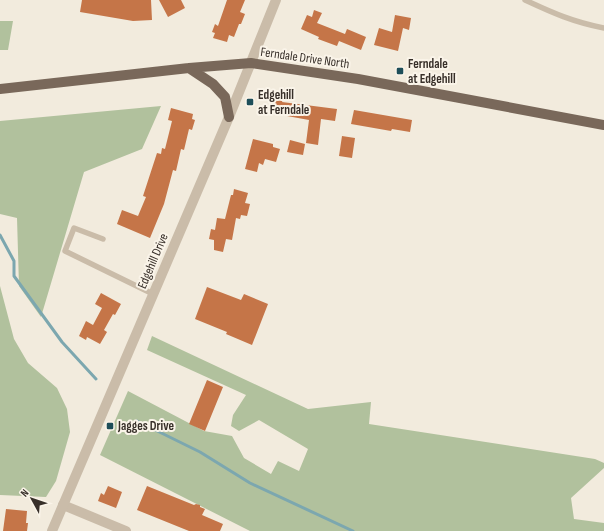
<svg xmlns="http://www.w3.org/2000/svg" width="604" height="531" viewBox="0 0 604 531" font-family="'Sofia Sans Condensed',sans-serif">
<rect width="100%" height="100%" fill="#f2ebdd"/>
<!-- green -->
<path fill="#b1c19d" d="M0,21H13L8,50H0Z
M161,106L142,149L84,172L41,317L19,286L17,218L0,214V121Z
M0,286L14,339L28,363L57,388L67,409L70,432L56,481L46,497L0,495Z
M152,336L308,409L371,402L369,424L595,459L604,463V468L571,498L574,519L604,523V531H250L100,455L128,391L204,431L232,436L244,458L271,474L278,461L299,471L308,449L259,420L239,431L231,426L233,415L246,395L147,350Z"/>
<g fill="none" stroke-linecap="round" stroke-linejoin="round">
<!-- stream -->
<path stroke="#7ca7af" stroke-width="3" d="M0,235L14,261V276L62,342L96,379
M137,421L200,452L250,483L353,531"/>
</g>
<!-- building -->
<path fill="#c57548" d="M82,0H151L152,20L133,21L80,12Z
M159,0H181L185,8L168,17Z
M227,0H245L240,12L245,14L241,24H239L234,37L229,35L227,42L213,38L215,33L212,32L215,24L218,26Z
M314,10L322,13L317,23L345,34L347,29L366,37L361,50L339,41L337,46L318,39L319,37L301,29L307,15L312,17Z
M395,15L411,18L409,30L403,28L398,51L374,45L379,28L392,32Z
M272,98L283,99L282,102L337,109L335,121L321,119L318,145L306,143L309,120L287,116L288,112L270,109Z
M171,108L193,114L192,119L195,120L192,130L189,129L184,150L181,149L176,171L173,170L164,204L150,238L117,224L122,210L138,216L146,197L143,196L157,153L161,154L162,148L165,149L172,121L168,120Z
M354,110L412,120L410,132L392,129L391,131L351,124Z
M342,136L355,138L352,158L339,156Z
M253,139L273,144V147L280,149L276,162L265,159L263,165L259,163L257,172L245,169Z
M290,140L305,144L303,155L287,152Z
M234,189L248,193L245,203L250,204L247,216L241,215L240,219L236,218L232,240L226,239L223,252L214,250V240L209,239L211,229L215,230L217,218L225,219L231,195H233Z
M207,287L241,300L244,294L268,304L252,345L226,334L227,332L195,319Z
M101,293L121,304L115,315L113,314L104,330L107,332L100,344L87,337L86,340L79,336L86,321L93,325L102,308L95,304Z
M207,380L223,387L205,431L189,424Z
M108,486L122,492L116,508L98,501L101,493L104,495Z
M147,486L194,505L196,504L200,505V507L205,509L202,515L223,524L220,531H189L137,510Z
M6,509L27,511L26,523H28L27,531H3Z"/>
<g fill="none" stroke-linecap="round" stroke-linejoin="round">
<!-- service -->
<path stroke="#cabca9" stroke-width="5.5" d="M525,0C553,13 573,22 604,28
M103,239L74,228L65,251L153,294"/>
<!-- minor -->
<path stroke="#cabca9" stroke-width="10" d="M63,505L126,531"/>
<!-- tertiary -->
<path stroke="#cabca9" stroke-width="10" d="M52,531L229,117L276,0"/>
<!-- primary -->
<path stroke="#79685a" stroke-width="10" d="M189,68L213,84L225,97L229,117
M0,89L189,68L251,63L358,79L604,125"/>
</g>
<!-- markers -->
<g fill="#1e4e59" stroke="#faf4e9" stroke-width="1.5">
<rect x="396" y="67" width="8" height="8" rx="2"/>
<rect x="246" y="98" width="8" height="8" rx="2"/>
<rect x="106" y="422" width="8" height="8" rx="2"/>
</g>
<g text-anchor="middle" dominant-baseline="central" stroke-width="4" stroke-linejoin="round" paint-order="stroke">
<!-- street labels -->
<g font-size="13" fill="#372f29" stroke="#faf4e9">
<text transform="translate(305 58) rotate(8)">Ferndale Drive North</text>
<text transform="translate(153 261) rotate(-67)">Edgehill Drive</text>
</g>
<!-- poi labels -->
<g font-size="13" font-weight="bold" fill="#372f29" stroke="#faf4e9" text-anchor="start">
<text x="408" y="64">Ferndale<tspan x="408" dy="15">at Edgehill</tspan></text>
<text x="258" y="95">Edgehill<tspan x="258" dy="15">at Ferndale</tspan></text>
<text x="118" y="426">Jagges Drive</text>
</g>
</g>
<!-- north arrow -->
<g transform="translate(32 499) rotate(310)" stroke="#faf4e9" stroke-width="3" paint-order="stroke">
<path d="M0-3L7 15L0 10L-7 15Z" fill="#372f29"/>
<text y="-6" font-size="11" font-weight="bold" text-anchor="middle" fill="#372f29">N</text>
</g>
</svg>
